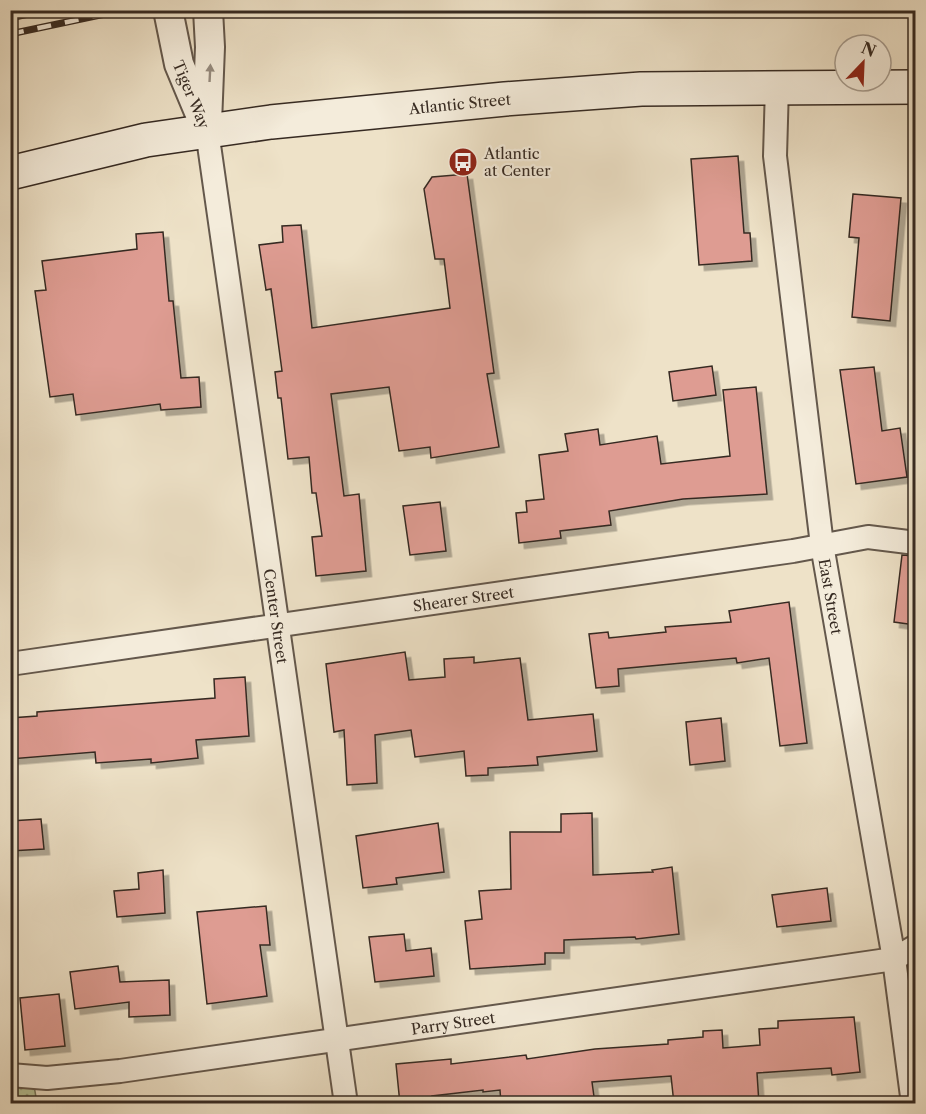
<svg xmlns="http://www.w3.org/2000/svg" width="926" height="1114" viewBox="0 0 926 1114" font-family="'Libre Caslon Text',serif">
<defs>
<pattern id="green-dots" width="8" height="8" patternUnits="userSpaceOnUse" patternTransform="scale(1.5)"><rect width="8" height="8" fill="#b7c397"/><path d="M2 2h.1M6 6h.1" fill="none" stroke="#969f7b" stroke-width="1.8" stroke-linecap="round"/></pattern>
<filter id="shadow"><feDropShadow dx="5.5" dy="5.5" stdDeviation="0" flood-color="#0004"/></filter>
</defs>
<rect width="100%" height="100%" fill="#eee2c8"/>
<filter id="stains"><feTurbulence type="fractalNoise" baseFrequency=".00333" numOctaves="4"/><feColorMatrix values="0 0 0 0 .2 0 0 0 0 .09 0 0 0 0 .02 0 0 0 .5 -.17"/></filter>
<radialGradient id="worn" r=".72"><stop offset=".6" stop-color="#630" stop-opacity="0"/><stop offset="1" stop-color="#630" stop-opacity=".3"/></radialGradient>
<!-- green -->
<path fill="url(#green-dots)" stroke="#76765c" stroke-width="1.5" d="M32,1074L37,1103H11L10,1077Z"/>
<!-- building -->
<path fill="#de9c92" stroke="#362a22" stroke-width="1.5" filter="url(#shadow)" d="M738,156L744,233H750L752,261L699,265L691,159Z
M467,174L494,373L487,374L499,447L431,458L430,447L399,451L389,387L331,394L344,496L359,494L366,571L316,576L312,537L322,536L316,493H312L309,457L288,459L281,398H278L275,372L282,371L271,289L266,290L259,245L283,242L282,226L301,225L312,328L450,308L444,259H435L424,189L432,177Z
M853,194L901,198L890,321L852,317L859,238L849,237Z
M163,232L169,301H173L181,378L199,377L201,407L161,410L160,404L76,415L73,394L50,397L35,291L46,290L42,261L137,249L136,234Z
M712,366L716,395L673,401L669,372Z
M874,367L882,431L900,428L907,477L856,484L840,370Z
M756,387L767,494L683,499L609,511L611,525L560,531L561,538L519,543L516,513L527,512L526,501L544,499L539,455L568,451L565,434L598,429L600,445L657,436L661,464L730,456L723,390Z
M440,502L446,551L410,555L403,506Z
M902,555L915,556V625L894,622Z
M789,602L807,743L780,746L769,658L737,663L736,658L618,669L619,686L596,688L589,634L608,632L609,638L666,632L665,627L731,622L729,611Z
M405,652L409,680L445,677L444,659L474,657V663L520,658L528,720L593,714L597,751L537,757L538,765L488,768V775L466,776L464,751L415,757L411,730L375,735L377,783L347,785L344,730L334,732L326,664Z
M245,677L249,736L196,740L198,758L151,763V759L96,763L95,752L10,759V718L37,716V712L215,698L214,679Z
M721,718L725,761L690,765L686,722Z
M592,813L593,875L653,872L652,870L672,867L679,934L636,939L635,937L564,940V953H545V964L470,969L465,921L482,919L479,891L511,889L510,832H561V814Z
M41,819L44,849L10,851V821Z
M438,823L444,872L396,878L397,884L363,888L356,836Z
M163,870L165,913L117,917L114,891L139,889L138,873Z
M827,888L831,921L777,927L772,895Z
M266,906L270,945H260L267,996L207,1004L197,912Z
M404,934L406,951L431,948L434,976L375,982L369,937Z
M118,966L120,982L169,980L170,1015L129,1017V1002L75,1009L70,972Z
M59,994L65,1046L25,1050L20,998Z
M854,1017L860,1072L832,1075L831,1068L757,1073L759,1104H736V1098L674,1104L671,1076L592,1082L595,1104H546V1101L501,1104L500,1090L483,1092V1090L432,1096L433,1104H400L396,1064L451,1059V1064L526,1055L527,1059L595,1049L668,1044V1040L703,1037V1031L722,1030L723,1048L760,1045L759,1029L778,1028V1021Z"/>
<g fill="none" stroke-linecap="round" stroke-linejoin="round">
<!-- minor casing -->
<g stroke="#64584c" stroke-width="26">
<g id="minor">
<path id="s1" d="M777,86L775,156L822,545L894,959L913,1104"/>
<path id="s2" d="M207,131L346,1104"/>
<path id="s3" d="M10,664L793,551L868,537L916,543"/>
<path id="s4" d="M10,1075L47,1078L120,1071L894,959L916,946"/>
</g>
</g>
<!-- tertiary casing -->
<g stroke="#64584c" stroke-width="32">
<g id="tertiary">
<path id="s5" d="M168,10L179,64L207,131"/>
<path d="M207,123L210,47L208,10"/>
</g>
</g>
<!-- secondary casing -->
<g stroke="#362a22" stroke-width="36">
<g id="secondary">
<path id="s6" d="M10,173L146,140L271,122L505,99L641,89L916,87"/>
</g>
</g>
<!-- minor -->
<use href="#minor" stroke="#f4ecdb" stroke-width="22"/>
<!-- tertiary -->
<use href="#tertiary" stroke="#f4ecdb" stroke-width="28"/>
<!-- secondary -->
<use href="#secondary" stroke="#f4ecdb" stroke-width="33"/>
<!-- rail casing -->
<g stroke="#362a22" stroke-width="7">
<path id="rail" d="M10,18L47,10
M10,34L124,10"/>
</g>
<!-- rail -->
<use href="#rail" stroke="#f4ecdb" stroke-width="4.5" stroke-dasharray="14" stroke-linecap="butt"/>
</g>
<!-- one-way arrows -->
<defs><path id="oneway-solid" d="M-6-.8H1V-3.2L6.5 0L1 3.2V.8H-6Z" transform="scale(1.5)"/></defs>
<use fill="#958b7e" href="#oneway-solid" transform="translate(210 73) rotate(-87)"/>
<!-- icons -->
<defs>
<g id="bus-disc" transform="scale(1.5)"><circle r="9.5" fill="#8f2418" stroke="#f4ecdb"/><path d="M-5-6H5V4H4V6H2V4H-2V6H-4V4H-5ZM-3.5-4V0h7V-4ZM-3.5 1.2v1.5H-2V1.2ZM2 1.2v1.5H3.5V1.2Z" fill="#fff"/></g>
</defs>
<g fill-rule="evenodd">
<use href="#bus-disc" x="463" y="162"/>
</g>
<g text-anchor="middle" dominant-baseline="central" stroke-width="4.5" stroke-linejoin="round" paint-order="stroke">
<!-- street labels -->
<g font-size="15" fill="#362a22" stroke="#f4ecdb">
<text stroke="none"><textPath href="#s5" startOffset="88">Tiger Way</textPath></text>
<text stroke="none"><textPath href="#s6" startOffset="456">Atlantic Street</textPath></text>
<text stroke="none"><textPath href="#s1" startOffset="514">East Street</textPath></text>
<text stroke="none"><textPath href="#s3" startOffset="458">Shearer Street</textPath></text>
<text stroke="none"><textPath href="#s2" startOffset="490">Center Street</textPath></text>
<text stroke="none"><textPath href="#s4" startOffset="447">Parry Street</textPath></text>
</g>
<!-- poi labels -->
<g font-size="15" fill="#362a22" stroke="#f4ecdb" text-anchor="start">
<text x="484" y="153">Atlantic<tspan x="484" dy="17">at Center</tspan></text>
</g>
</g>
<!-- margin -->
<rect width="926" height="1114" fill="none" stroke="#eee2c8" stroke-width="36"/>
<rect x="12" y="12" width="902" height="1090" fill="none" stroke="#362a22" stroke-width="3"/>
<rect x="18" y="18" width="890" height="1078" fill="none" stroke="#362a22" stroke-width="1.5"/>
<!-- north arrow -->
<g transform="translate(863 63) rotate(23)"><circle r="28" fill="#f4ecdb" stroke="#a89e91" stroke-width="1.5"/>
<path d="M0-4.5L10 22L0 15L-10 22Z" fill="#8f2418"/>
<text y="-9" font-size="16" font-weight="bold" text-anchor="middle" fill="#362a22">N</text>
</g>
<rect width="100%" height="100%" filter="url(#stains)"/>
<rect width="100%" height="100%" fill="url(#worn)"/>
</svg>
